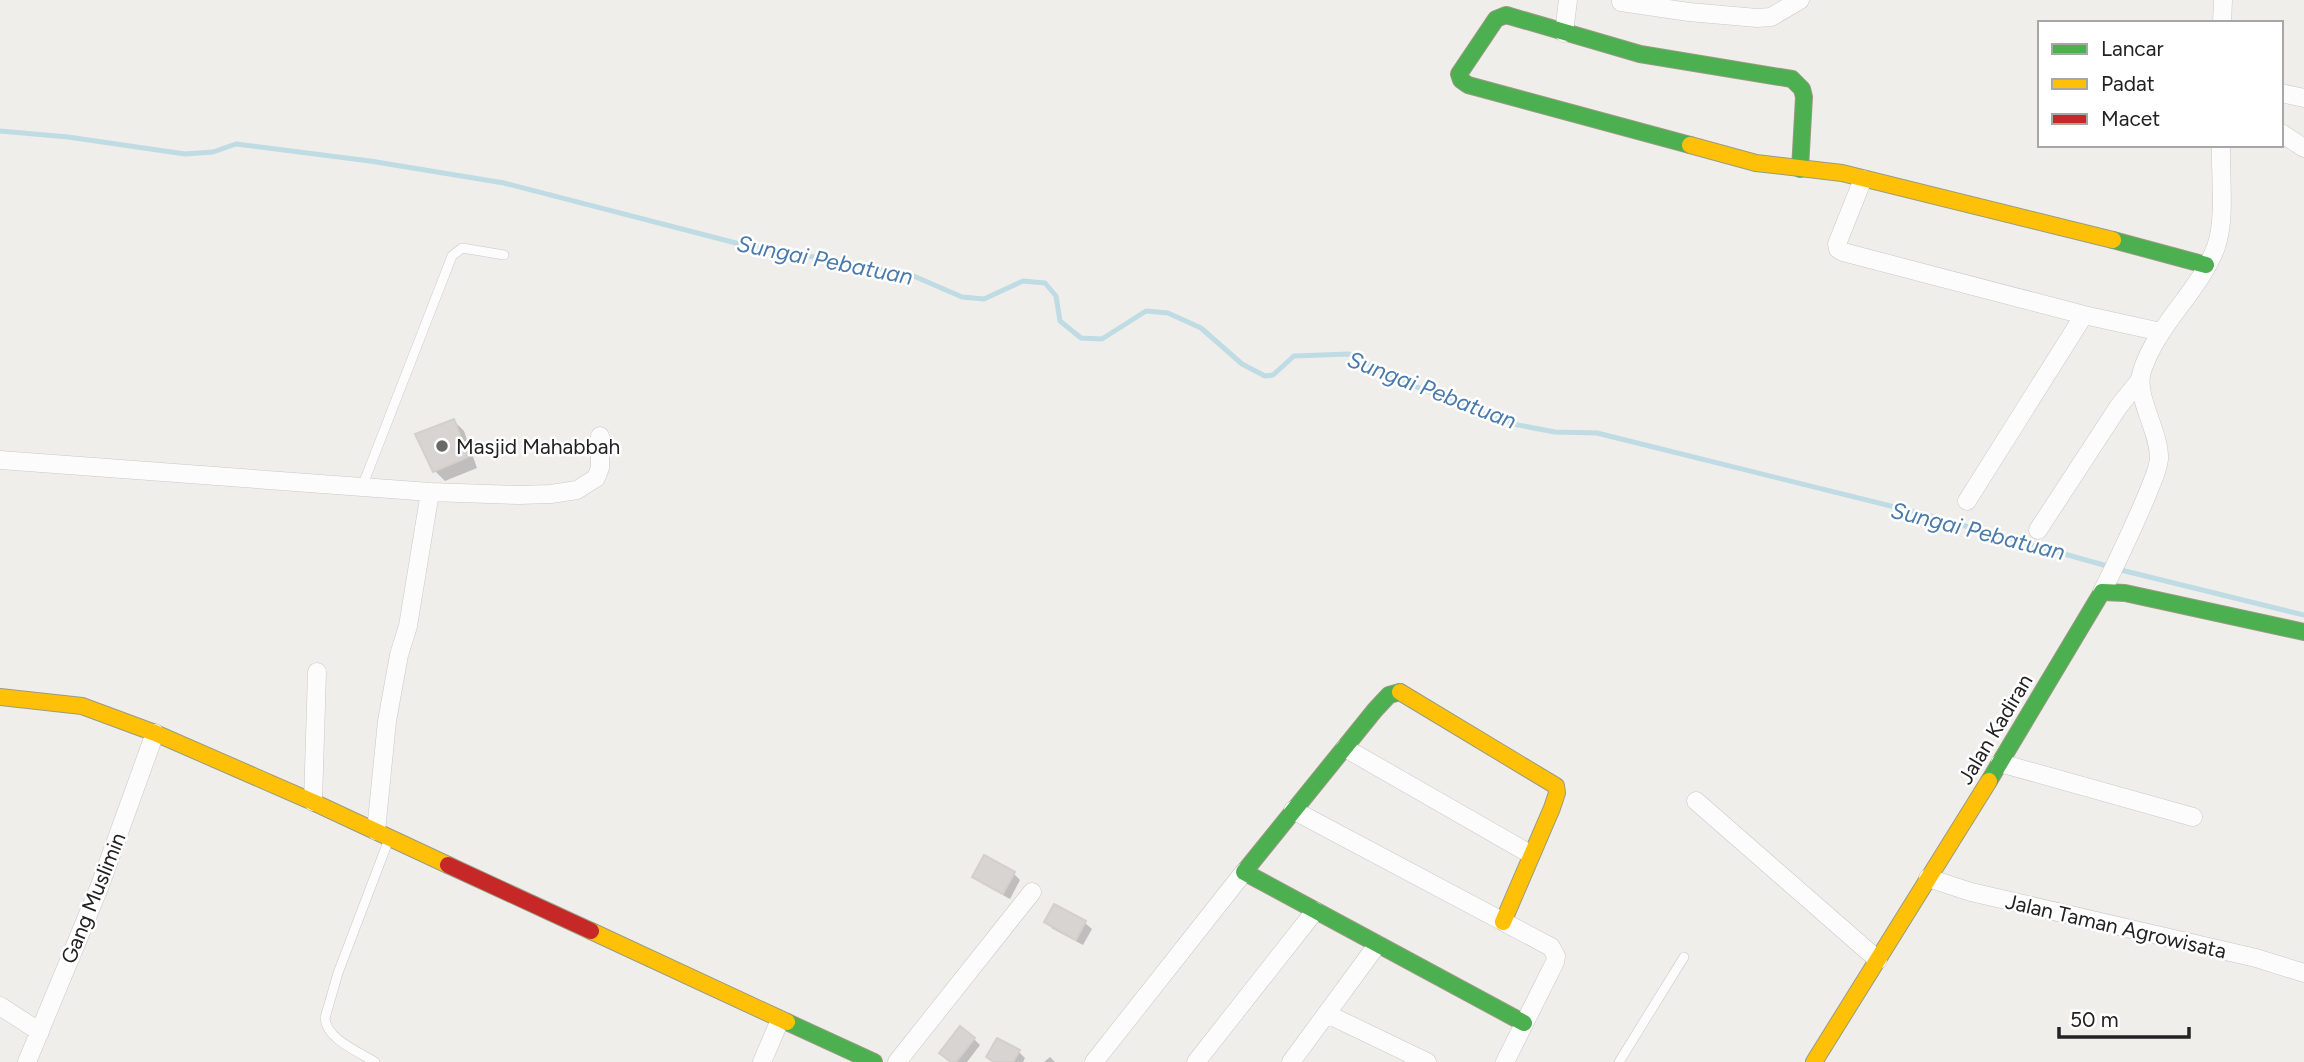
<svg xmlns="http://www.w3.org/2000/svg" width="2304" height="1062" viewBox="0 0 2304 1062" font-family="Figtree,sans-serif">
<rect width="100%" height="100%" fill="#f0eeeb"/>
<!-- shadow -->
<path fill="#0003" d="M454,421L464,431L477,468L445,481L435,471Z
M1014,874L1020,880L1010,899L981,883L974,877Z
M1055,906L1085,923L1092,929L1083,945L1053,929L1046,922Z
M974,1039L980,1045L967,1062H952Z
M1019,1052L1025,1058L1023,1062H993L989,1057Z
M1050,1057L1055,1062H1044Z"/>
<g fill="none" stroke-linecap="round" stroke-linejoin="round">
<!-- stream -->
<path stroke="#bfdbe3" stroke-width="5" d="M0,131L68,137L185,154L213,152L236,144L370,161L504,183L736,243L909,274L962,297L984,299L1023,281L1045,283L1056,296L1060,321L1081,338L1102,339L1146,311L1168,313L1201,328L1242,364L1265,376L1273,375L1294,356L1349,354L1414,386L1513,424L1555,432L1597,433L1919,513L2125,571L2304,615"/>
</g>
<!-- building -->
<path fill="#d7d4d2" stroke="#d3d0cc" stroke-width="2" d="M454,419L468,457L433,472L415,434Z
M984,855L1015,872L1003,894L972,877Z
M1054,904L1086,921L1076,940L1044,922Z
M960,1026L975,1038L956,1062H951L939,1053Z
M997,1038L1020,1050L1013,1062H994L986,1057Z"/>
<g fill="none" stroke-linecap="round" stroke-linejoin="round">
<!-- lane casing -->
<g stroke="#c9c8c7" stroke-width="10">
<path id="lane" d="M362,487L452,256L462,248L504,255
M375,1062C359,1052 326,1039 325,1018L338,973L389,839
M1619,1062L1684,957"/>
</g>
<!-- street casing -->
<g stroke="#c9c8c7" stroke-width="19">
<path id="street" d="M1621,2L1689,12L1757,18L1771,17L1800,0
M2222,23L2223,0
M1564,33L1568,0
M2281,93L2304,98
M2281,133L2304,148
M1863,179L1837,244L1838,249L1843,252L2084,315L2161,332
M0,460L430,492L519,495L551,494L577,490L596,478L600,468V436
M1967,501L2084,315
M2038,530L2119,406L2140,380
M2102,592C2118,560 2133,528 2147,495C2151,484 2158,471 2159,459C2160,431 2134,396 2142,371C2157,324 2199,292 2216,247C2226,218 2220,176 2221,145
M1345,748L1530,854
M2000,763L2193,817
M1696,801L1878,960
M313,802L317,672
M1293,810L1551,947L1556,956L1555,962L1505,1062
M376,831L387,721L399,655L408,626L430,492
M1928,878L1971,892L2256,958L2304,973
M0,1006L40,1032
M1327,1014L1427,1062
M27,1062L99,888L155,733
M762,1062L780,1020
M897,1062L1032,892
M1094,1062L1244,872
M1196,1062L1315,911
M1291,1062L1377,945"/>
</g>
<!-- fast casing -->
<g stroke="#999a82" stroke-width="18">
<path id="fast" d="M1690,145L1468,85L1461,80L1459,74L1496,19L1506,15L1640,54L1792,79L1802,89L1804,97L1800,169
M2113,240L2206,265
M1400,692L1389,695L1375,710L1244,872L1524,1023
M1989,781L2102,592L2125,593L2304,632
M787,1022L874,1062"/>
</g>
<!-- slow casing -->
<g stroke="#999a82" stroke-width="18">
<path id="slow" d="M1690,145L1756,163L1842,173L2113,240
M1400,692L1556,786L1557,793L1552,808L1503,922
M0,697L82,706L155,733L313,802L448,865
M591,931L787,1022
M1814,1062L1989,781"/>
</g>
<!-- jam casing -->
<g stroke="#999a82" stroke-width="18">
<path id="jam" d="M448,865L591,931"/>
</g>
<!-- lane -->
<use href="#lane" stroke="#fdfcfc" stroke-width="9"/>
<!-- street -->
<use href="#street" stroke="#fdfcfc" stroke-width="18"/>
<!-- fast -->
<use href="#fast" stroke="#4caf50" stroke-width="16"/>
<!-- slow -->
<use href="#slow" stroke="#ffc107" stroke-width="16"/>
<!-- jam -->
<use href="#jam" stroke="#c62828" stroke-width="16"/>
</g>
<!-- markers -->
<circle fill="#6a6968" stroke="#fff" stroke-width="2.5" cx="442" cy="446" r="7"/>
<g text-anchor="middle" dominant-baseline="central" stroke-width="5" stroke-linejoin="round" paint-order="stroke">
<!-- poi labels -->
<g font-size="21" fill="#222" stroke="#fff" text-anchor="start">
<text x="456" y="446">Masjid Mahabbah</text>
</g>
<!-- street labels -->
<g font-size="21" fill="#222" stroke="#fff">
<text transform="translate(1995 729) rotate(-59)">Jalan Kadiran</text>
<text transform="translate(93 898) rotate(-68)">Gang Muslimin</text>
<text transform="translate(2116 926) rotate(13)">Jalan Taman Agrowisata</text>
</g>
<!-- water labels -->
<g font-size="23" font-style="italic" fill="#4a7aab" stroke="#fff">
<text transform="translate(825 260) rotate(11)">Sungai Pebatuan</text>
<text transform="translate(1432 390) rotate(21)">Sungai Pebatuan</text>
<text transform="translate(1978 531) rotate(14)">Sungai Pebatuan</text>
</g>
</g>
<!-- legend -->
<rect x="2038" y="21" width="245" height="126" fill="#ffffff" stroke="#a7a7a7" stroke-width="2"/>
<rect x="2052" y="44" width="35" height="10" fill="#4caf50" stroke="#a7a7a7" stroke-width="2"/>
<text x="2101" y="56" font-size="21" fill="#222222">Lancar</text>
<rect x="2052" y="79" width="35" height="10" fill="#ffc107" stroke="#a7a7a7" stroke-width="2"/>
<text x="2101" y="91" font-size="21" fill="#222222">Padat</text>
<rect x="2052" y="114" width="35" height="10" fill="#c62828" stroke="#a7a7a7" stroke-width="2"/>
<text x="2101" y="126" font-size="21" fill="#222222">Macet</text>
<!-- scale -->
<path d="M2059 1027v10h130v-10" fill="none" stroke="#222222" stroke-width="3.5"/>
<text x="2070" y="1027" font-size="21" fill="#222222" stroke="#ffffff" stroke-width="5" paint-order="stroke">50 m</text>
</svg>
